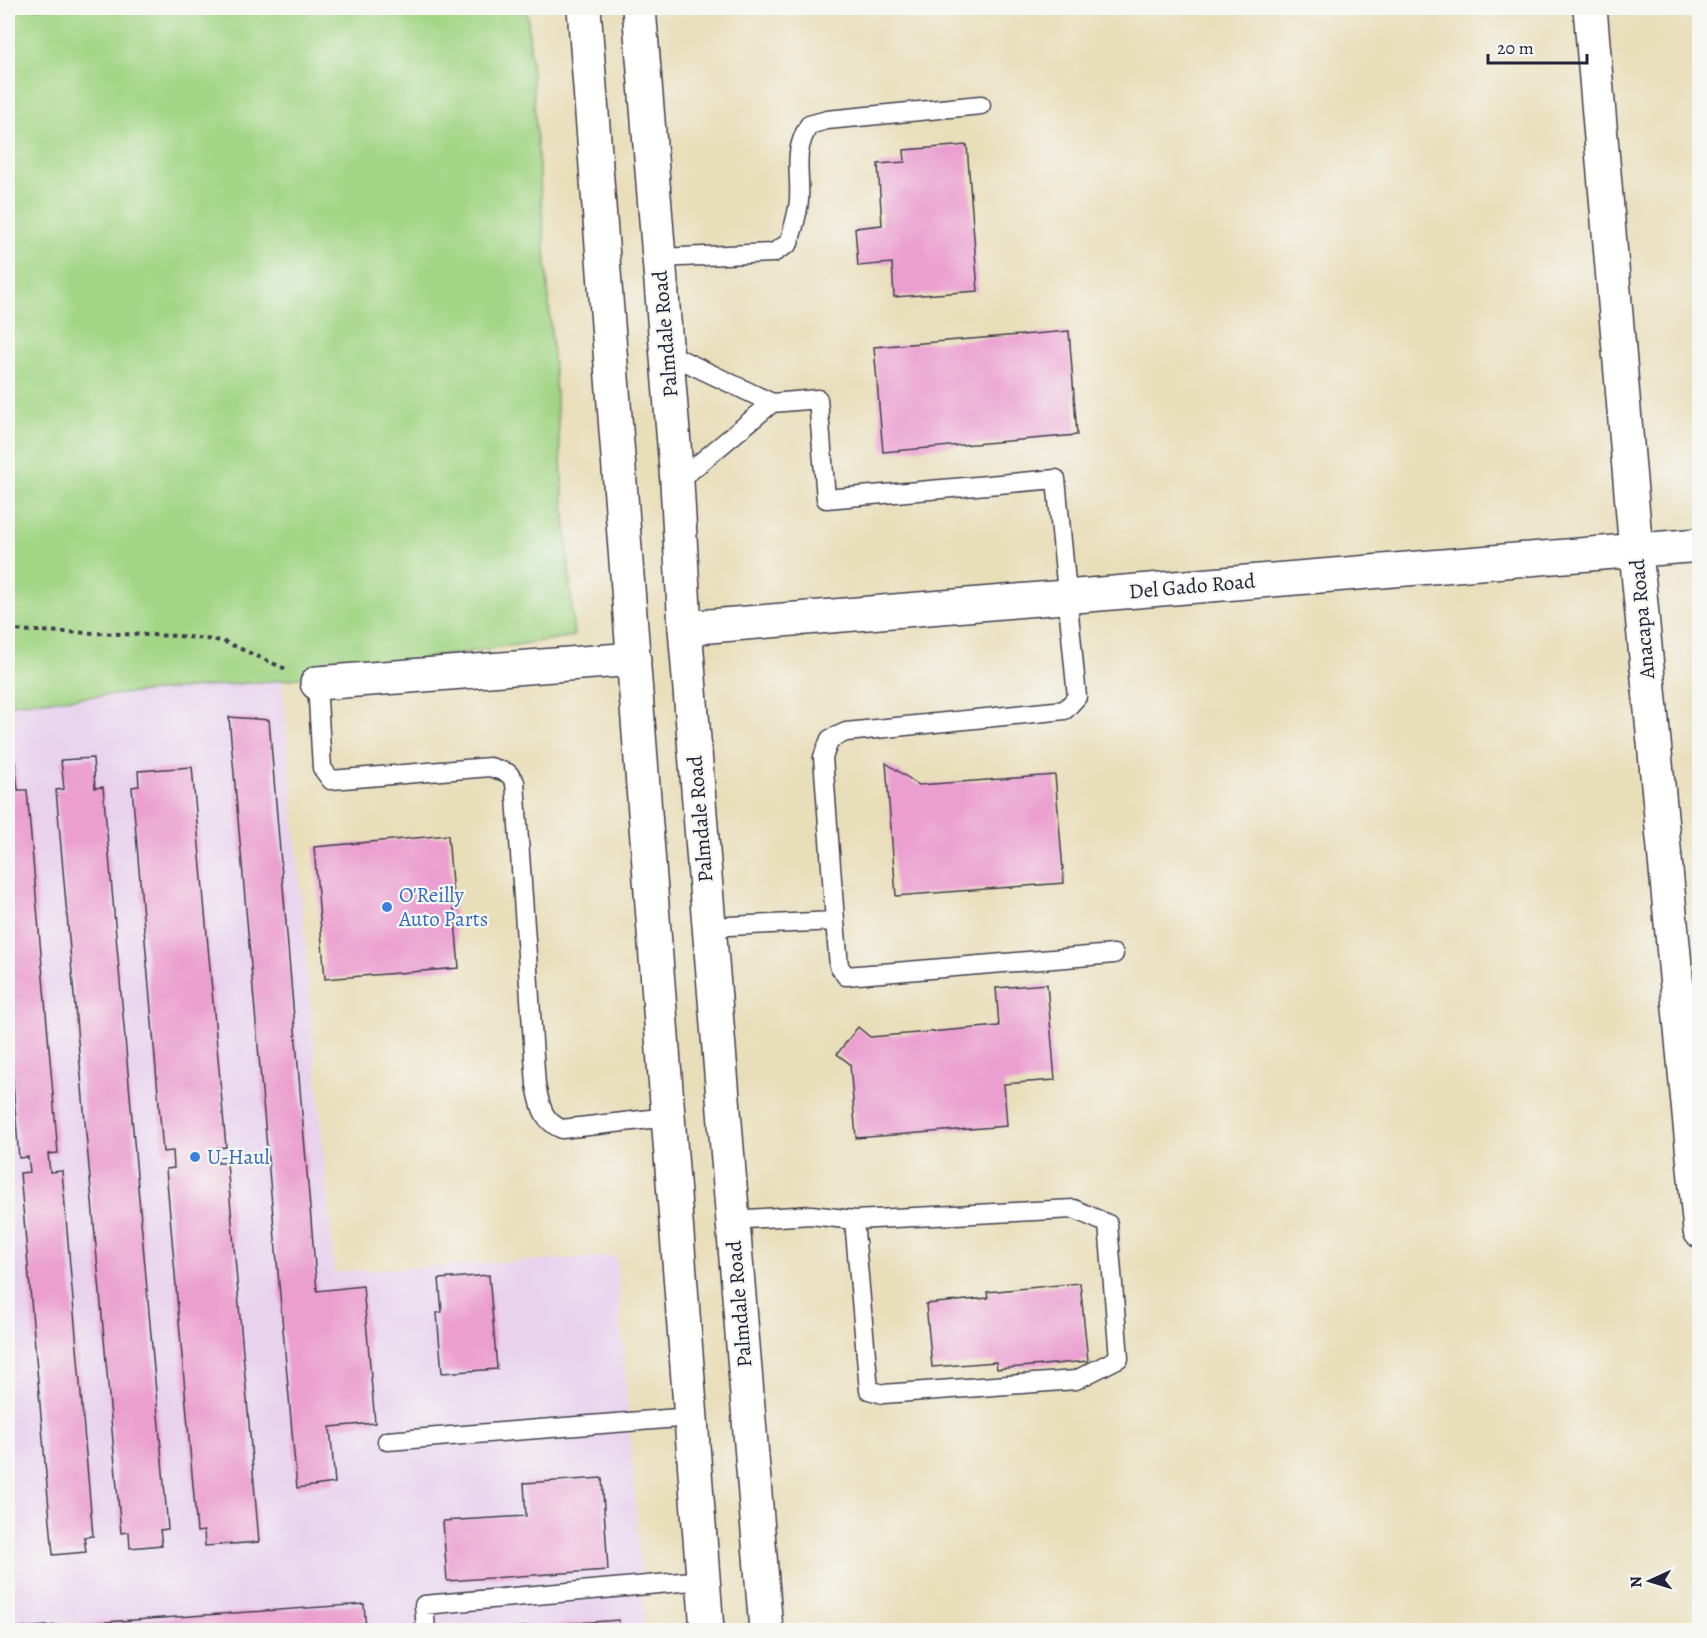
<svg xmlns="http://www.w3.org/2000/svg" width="1707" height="1638" viewBox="0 0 1707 1638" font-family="Alegreya,serif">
<rect width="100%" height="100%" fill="#f6f6f2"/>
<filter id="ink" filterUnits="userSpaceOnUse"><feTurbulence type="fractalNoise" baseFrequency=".0167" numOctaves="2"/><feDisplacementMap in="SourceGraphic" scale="12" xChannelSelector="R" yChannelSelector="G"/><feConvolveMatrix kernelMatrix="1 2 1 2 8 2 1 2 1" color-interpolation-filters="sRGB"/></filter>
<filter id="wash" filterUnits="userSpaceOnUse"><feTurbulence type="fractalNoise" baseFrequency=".008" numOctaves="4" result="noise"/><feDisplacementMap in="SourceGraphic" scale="24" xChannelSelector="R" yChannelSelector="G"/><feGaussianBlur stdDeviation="1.35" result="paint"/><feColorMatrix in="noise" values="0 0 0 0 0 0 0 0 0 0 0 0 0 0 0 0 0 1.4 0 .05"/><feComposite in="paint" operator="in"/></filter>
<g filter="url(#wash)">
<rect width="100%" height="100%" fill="#e9deba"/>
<!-- built -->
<path fill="#e8d2ee" d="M282,680L334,1272L616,1256L645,1630H8V704Z"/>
<!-- green -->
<path fill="#a2d584" stroke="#627c60" stroke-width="1.5" d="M8,8H527L574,636L282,680L8,704Z"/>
<g id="blocks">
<!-- building -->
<path fill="#eb9fd0" d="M967,145L978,291L894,297L892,263L858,266L855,228L882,225L878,164L905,162L904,150Z
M1069,331L1077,435L883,452L874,347Z
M229,717L269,720L317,1291L363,1286L375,1423L330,1427L335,1483L297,1488Z
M93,758L95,788L103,787L168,1529L160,1530L162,1545L130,1548L129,1532L121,1533L56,790L64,789L61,760Z
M8,762H15L18,790H27L58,1153L48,1154L50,1172L62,1171L93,1536L84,1537L86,1552L53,1555L20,1173L30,1172L28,1157L19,1158L8,1021Z
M886,763L919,785L1055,775L1064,883L896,896Z
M192,767L226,1147L217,1148L218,1163H227L259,1542L205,1546L204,1531L197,1532L166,1169L174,1168L173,1151L163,1152L132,787L139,786L138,771Z
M448,835L459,968L325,979L314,847Z
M1047,984L1055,1080L1004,1084L1007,1126L856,1138L850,1064L837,1054L858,1027L870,1037L999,1026L996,988Z
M489,1275L497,1369L442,1373L437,1313L442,1312L439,1279Z
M1080,1283L1088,1361L997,1369L996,1362L932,1367L926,1304L988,1298L987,1292Z
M602,1478L608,1570L447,1581L443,1521L526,1516L524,1483Z
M8,1508L13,1555H8Z
M364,1604L366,1630H20L19,1628Z
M619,1620L620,1630H494V1629Z"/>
</g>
</g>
<g filter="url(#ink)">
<use href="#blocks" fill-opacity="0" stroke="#403e4e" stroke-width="1.5"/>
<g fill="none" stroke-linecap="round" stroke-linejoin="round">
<!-- lane casing -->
<g stroke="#403e4e" stroke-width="21">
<path id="lane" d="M659,258L773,253L789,243C793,229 798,214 799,200C801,170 792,154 809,125L827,120L981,105
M667,353L772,403L818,399L826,499L1056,479L1077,697L1065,710L846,732L830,739L823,757L835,921
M677,482L772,403
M317,683L322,768L331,780L490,767L508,773L515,782L536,1085C540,1104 542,1121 562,1129L668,1117
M709,927L835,921L839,966L846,976L1114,954
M732,1220L811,1215L854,1220L869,1390L883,1394L1076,1380L1119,1358L1108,1224L1074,1209L854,1220
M387,1441L691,1417
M426,1630L424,1605L703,1580"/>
</g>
<!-- street casing -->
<g stroke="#403e4e" stroke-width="36">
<path id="street" d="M1590,8L1636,551L1700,1231
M685,628L1700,545
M317,683L634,659"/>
</g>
<!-- highway casing -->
<g stroke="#403e4e" stroke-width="36">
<path id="highway" d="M584,8L707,1630
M639,8L677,482L685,628L766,1630"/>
</g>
<!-- path -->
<path stroke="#403e4e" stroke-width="4" stroke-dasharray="4.5 4.5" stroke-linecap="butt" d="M8,630L178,636L223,641L288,670"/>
<!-- lane -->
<use href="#lane" stroke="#fff" stroke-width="18"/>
<!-- street -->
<use href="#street" stroke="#fff" stroke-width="33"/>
<!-- highway -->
<use href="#highway" stroke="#fff" stroke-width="33"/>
</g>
</g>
<!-- markers -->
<g fill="#3f7fe0" stroke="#f6f6f2" stroke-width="2">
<circle cx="387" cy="907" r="6"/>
<circle cx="195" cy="1157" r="6"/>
</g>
<g text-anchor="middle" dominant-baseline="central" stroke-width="4.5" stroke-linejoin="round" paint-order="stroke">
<!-- street labels -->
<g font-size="21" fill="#22223b" stroke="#f6f6f2">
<text transform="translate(665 334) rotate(-95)">Palmdale Road</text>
<text transform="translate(1192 586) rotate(-5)">Del Gado Road</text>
<text transform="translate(1642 619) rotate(-95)">Anacapa Road</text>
<text transform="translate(700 819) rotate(-95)">Palmdale Road</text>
<text transform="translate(739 1304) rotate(-95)">Palmdale Road</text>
</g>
<!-- shop labels -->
<g font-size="21" fill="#366cbe" stroke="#f6f6f2" text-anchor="start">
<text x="399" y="895">O'Reilly<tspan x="399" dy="24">Auto Parts</tspan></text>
<text x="207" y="1157">U-Haul</text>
</g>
</g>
<!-- margin -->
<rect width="1707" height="1638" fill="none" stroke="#f6f6f2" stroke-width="30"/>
<!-- north arrow -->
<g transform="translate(1650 1581) rotate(266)" stroke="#f6f6f2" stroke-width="4.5" paint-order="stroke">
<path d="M0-4.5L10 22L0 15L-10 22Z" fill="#22223b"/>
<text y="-9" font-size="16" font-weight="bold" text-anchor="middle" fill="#22223b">N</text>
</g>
<!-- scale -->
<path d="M1488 54v9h99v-9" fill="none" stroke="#22223b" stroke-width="3"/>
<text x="1497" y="54" font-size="18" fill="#22223b" stroke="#f6f6f2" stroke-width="4.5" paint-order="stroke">20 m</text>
</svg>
